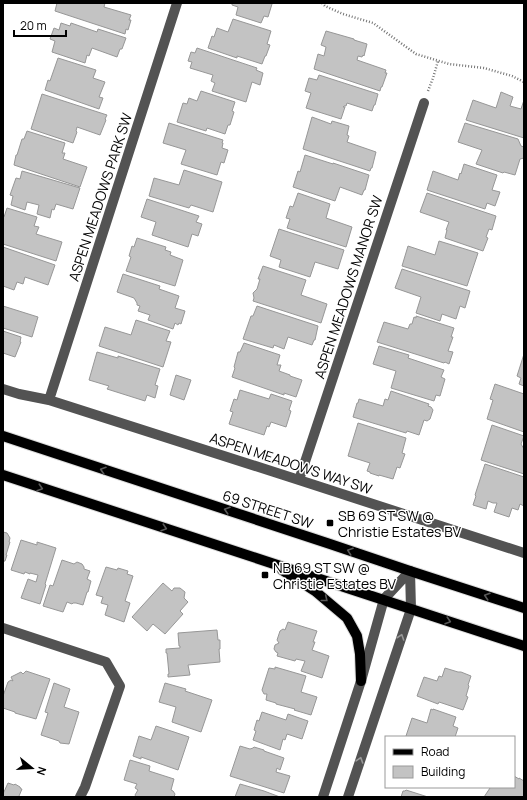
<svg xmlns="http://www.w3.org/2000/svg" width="527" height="800" viewBox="0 0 527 800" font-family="Manrope,sans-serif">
<rect width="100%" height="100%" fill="#fff"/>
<!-- building -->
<path fill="#c3c3c3" stroke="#979797" d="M57,3H105L104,7L131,15L129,20H131L128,30L126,29L125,34L55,11Z
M232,3H271L272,4L268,17L264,16L261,23L236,15L238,7L232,5Z
M233,19L271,31L267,44L270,45L266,56H265L262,64L237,56V58L208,48L212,36L214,37L217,28L228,32Z
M61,23L70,26L71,23L97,32L98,29L126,38L122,49H120L117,57L92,48L89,56L87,55L85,63L52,52L55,41L50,39L54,28L59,30Z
M326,31L354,39V40L367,44L364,56L363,55L362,57L358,56L357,60L386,70L385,73H387L382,87H381L380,91L314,69L318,54L324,56L326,47L321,45Z
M197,48L257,68L256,70L263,73L260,85L252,82L246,102L212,91L215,83L211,81L213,75L190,68L192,62L188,61L191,52L195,53Z
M58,58L96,70L93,78L105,82L99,97L103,98L99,109L45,90L48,80L50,81Z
M319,75L378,94L375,105H374L372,111L347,103L346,106H344L343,107H345L341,119L306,108L311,93L305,91L309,78L317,80Z
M201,91L235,102L232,111L234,112L230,125H228L225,134L207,128L206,131L177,122L183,103L187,104L189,98L197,101Z
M501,92L513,97L510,106L521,109L524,100V138L466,120L473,100L496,108Z
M42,94L107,115L105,119L106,120L100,135L77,127L76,131L77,132L73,143L31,129Z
M312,117L331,124L332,121L349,126L347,135L349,136L347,142L376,152L372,168H371L370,171L303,149Z
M169,123L223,140L222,143H223L222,148L228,150L224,163L221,162L217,175L181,164L186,150L163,143Z
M465,123L518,139L521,146L524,147V158L520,159L515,175L504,172L503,173L476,164L482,150L458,142Z
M27,131L65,143L62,153H65L63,159L87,167L80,187L14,165L16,155H17L22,139H24Z
M305,155L333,164V163L369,175L365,190H364L362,195L340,187L335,201L293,187L298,171L300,172Z
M464,164L497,175L492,190L500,192L495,206L487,203L485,209L427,190L433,171L458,180L460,173L461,174Z
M184,170L222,182L213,212L191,205L189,208L149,196L154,178L179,185Z
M22,171L80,188L73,209L56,204L54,210L52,209L50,218L37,214L39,205L27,202L25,210L11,205L13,196L10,195L16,178L20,179Z
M298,193L330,204L326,218L352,227L346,247L287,228L290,219L286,218L290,206L293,207Z
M427,193L496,216L492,230L489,229L486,237L488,238L483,251L445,238L447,230H446L449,222L420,212Z
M147,199L199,216L196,222L202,224L198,236L192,234L188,247L152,235L156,222L141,217Z
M7,208L37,217L34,226L39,227L36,234L62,242L56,261L3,244V217H4Z
M279,229L344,250L338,269L315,262L310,277L279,267L281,260L270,256Z
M137,238L166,247L165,250L171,252L170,255L183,260L175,286L126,271L131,257L129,256L132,246L134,247Z
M439,241L478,253L467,286L402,266L408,246L435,255Z
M3,247L55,265L48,285L25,277L23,284L17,282L14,290L3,286Z
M263,266L306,280L301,295L327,304L321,323L253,301L254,298L253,293L257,289L260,279H258Z
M402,269L470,291L465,308L460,306L456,319L442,314L440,321L416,313L421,297L395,288Z
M123,274L160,286L159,289L179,296L175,308L185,311L181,324L179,323L178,325L175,323L173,329L148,320L150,315L138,311L140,306L137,305V303L134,298L117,292Z
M3,306L38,317L32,337L3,328Z
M257,306L318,326L315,340H314L312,345L288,337L284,349L274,345L273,348L243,339L251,316H253Z
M416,316L454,328L451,337H453L448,351L453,352L449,364L445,362L444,363L377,342L384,322L408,329L410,324H412L414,317L416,318Z
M136,320L170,331L166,341L171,342L163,367L99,346L105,327L131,335Z
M3,331L21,337L20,342H21L15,357L3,353Z
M244,343L280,355L277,365H281L279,371L290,375V376L302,380L296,397L284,393V395L232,377L235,368L234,367L238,352H240Z
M379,346L409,355L408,358L444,370L441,377L445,379L440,396L436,395L434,401L391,388L396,371L373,364Z
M97,352L118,358V356L160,369L155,385L158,386L155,398L147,395L145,401L107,389L109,386L89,380Z
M524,354V386L519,384L521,378L517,376Z
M176,375L191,380L184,400L170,395Z
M495,384L524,394V432L487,419L493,400L490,399Z
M240,390L269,399L271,394L292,401L289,410L291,411L286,427L271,422L269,427L267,426L264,435L229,424L233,412L230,411L234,399L237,400Z
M391,391L429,404L428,406L431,407L433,410L430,419L427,421L424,420L419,435L407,431L406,433L353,417L357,403H358L359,399L383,406L385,399L388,400Z
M358,423L406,438L402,453L405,454L400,468L397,467L393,479L379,475V476L370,473V472L367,471L370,463L348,456Z
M492,425L524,436L521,444L524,449V474L481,460Z
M485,464L524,477V506L520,504L518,510L512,508L509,517L494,512L497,503H493L488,501L486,509L473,505L476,496L475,495Z
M3,532L7,533L10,538L9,542H10L6,555H7L5,561H4L3,563Z
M21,540L37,545V542L56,548L45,584L46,585L40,604L21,598L28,579L36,582L38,575L30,573V574L25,572L24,574L11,570Z
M62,560L74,564L77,562L82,564L84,567V569L90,571L87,579L91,581L88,592H87L83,605L76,603H73L72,604L67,602L63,612L43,606L50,585L53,586Z
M106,567L117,570L118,568L128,571L127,574L133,576L125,601L130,603L124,622L105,615L108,605L101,603L103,597L96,595Z
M163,583L172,591L174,588H180L185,592L184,598L188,602L180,611L183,614L165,634L153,624L147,631L132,617Z
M288,622L317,631L313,642H315L312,650L329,656L322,678L301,671L305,661L296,659L295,661L277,656L278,653L276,652L274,649L275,645L279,643L277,640L280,631L283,629L285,630Z
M217,630L218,640H220V649H219L220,662L188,665L190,675L168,677V674H169L167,653H166V649L180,648V646H179L178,633Z
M275,667L306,676L301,692L317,697L311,715L294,710L295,709L276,704V703L266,700L267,694H264L262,690L269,668L275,669Z
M445,668L458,672H461L471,676L468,685L469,686L466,696L468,697L463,710L439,702L438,704L417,696L424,677L437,681L439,676L442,677Z
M26,671L50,679L36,719L15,713V712L3,708V696L8,682L11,680L13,681L11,677L21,672L23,674Z
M54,683L70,689L64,707L79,712L69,744L60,743L59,741L41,735L48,713L45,712Z
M165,683L186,689L185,691L212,700L201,732L172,722L176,707L159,702Z
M431,709L433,710V709L456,717L453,726L458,728L455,737H409L406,736L412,718L427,723Z
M262,712L286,720L288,714L308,721L302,739L287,734L285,740L283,739L280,750L253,740L256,731L254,730L257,720L259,721Z
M156,726L189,737L178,770L141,757V759L133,756L139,736L151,740Z
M240,746L250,749L253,748L254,747L264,750V751L284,758L280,770L277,768L276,772L290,776L284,793L230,776Z
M130,760L150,766L149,771L174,779L171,790L173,791L175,794L174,797H136L135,795L138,790L135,788L137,784L124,780Z
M514,776L519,779V778L524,781V797H484L490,788L488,787H514Z
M8,783L14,785L15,784L20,787L21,789H22L19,796L20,797H3V794Z
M240,784L264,791L280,797H235Z
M406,790L428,797H401L403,791H405Z"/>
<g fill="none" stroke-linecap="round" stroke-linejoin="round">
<!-- major casing -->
<g stroke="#dbdbdb" stroke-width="12">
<path id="major" d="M3,436L330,544L410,571L524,608
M3,475L524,646
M282,570L315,591L347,618L357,636L360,654L361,681"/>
</g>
<!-- path -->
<path stroke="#757575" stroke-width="2.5" stroke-dasharray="1 2" stroke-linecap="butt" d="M322,3L325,6L343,14L373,23L416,54L449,64L484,68L512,76L524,82
M428,91L433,78L438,61"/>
<!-- minor -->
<path stroke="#535353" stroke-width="10" d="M3,389L19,394L49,400L299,480L524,553
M49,400L177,3
M299,480L424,103
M3,628L106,662L120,686L85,787L80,797
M323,797L361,681L384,599L410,571
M348,797L411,609L410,571"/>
<!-- major -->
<use href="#major" stroke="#000" stroke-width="10"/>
</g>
<!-- one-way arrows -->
<defs><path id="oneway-chevron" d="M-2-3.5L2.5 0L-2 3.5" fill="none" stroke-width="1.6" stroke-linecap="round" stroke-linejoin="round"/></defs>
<g stroke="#595959">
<use href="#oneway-chevron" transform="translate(103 470) rotate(-162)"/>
<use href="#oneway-chevron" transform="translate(40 488) rotate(18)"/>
<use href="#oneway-chevron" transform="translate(227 510) rotate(-162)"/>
<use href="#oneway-chevron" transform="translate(164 528) rotate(18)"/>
<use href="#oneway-chevron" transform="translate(350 551) rotate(-161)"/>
<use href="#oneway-chevron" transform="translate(487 596) rotate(-162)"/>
<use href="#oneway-chevron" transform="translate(325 599) rotate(39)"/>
<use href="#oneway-chevron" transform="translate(448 621) rotate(18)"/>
</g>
<g stroke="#989898">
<use href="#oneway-chevron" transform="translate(401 637) rotate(-71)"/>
<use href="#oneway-chevron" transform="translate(360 760) rotate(-72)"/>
</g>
<!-- markers -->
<g fill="#000" stroke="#fff" stroke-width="1.5">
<rect x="326" y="519" width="8" height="8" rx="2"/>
<rect x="261" y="571" width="8" height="8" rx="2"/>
</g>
<g text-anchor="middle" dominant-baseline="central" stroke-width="3" stroke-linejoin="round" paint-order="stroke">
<!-- street labels -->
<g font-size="14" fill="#000" stroke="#fff">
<text transform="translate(100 197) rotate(-72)">ASPEN MEADOWS PARK SW</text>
<text transform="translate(348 287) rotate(-72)">ASPEN MEADOWS MANOR SW</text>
<text transform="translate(291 463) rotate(18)">ASPEN MEADOWS WAY SW</text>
<text transform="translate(268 509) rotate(18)">69 STREET SW</text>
</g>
<!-- poi labels -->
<g font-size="14" fill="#000" stroke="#fff" text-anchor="start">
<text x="338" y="515">SB 69 ST SW @<tspan x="338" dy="16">Christie Estates BV</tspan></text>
<text x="273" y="567">NB 69 ST SW @<tspan x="273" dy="16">Christie Estates BV</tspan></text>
</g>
</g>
<!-- border -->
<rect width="527" height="800" fill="none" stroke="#000000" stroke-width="8"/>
<!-- legend -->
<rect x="385" y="736" width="130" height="52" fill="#ffffff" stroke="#999999"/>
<rect x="393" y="749" width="20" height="6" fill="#000000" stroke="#999999"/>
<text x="421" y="756" font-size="12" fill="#000000">Road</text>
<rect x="393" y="766" width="20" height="12" fill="#c3c3c3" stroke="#999999"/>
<text x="421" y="776" font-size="12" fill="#000000">Building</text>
<!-- north arrow -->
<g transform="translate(32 768) rotate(108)" stroke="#ffffff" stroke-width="3" paint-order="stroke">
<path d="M0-3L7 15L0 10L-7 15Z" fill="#000000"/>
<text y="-6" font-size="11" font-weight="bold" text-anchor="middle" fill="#000000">N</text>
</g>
<!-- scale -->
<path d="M14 30v6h52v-6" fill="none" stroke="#000000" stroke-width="2"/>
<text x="20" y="30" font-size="12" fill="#000000" stroke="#ffffff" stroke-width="3" paint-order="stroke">20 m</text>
</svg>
